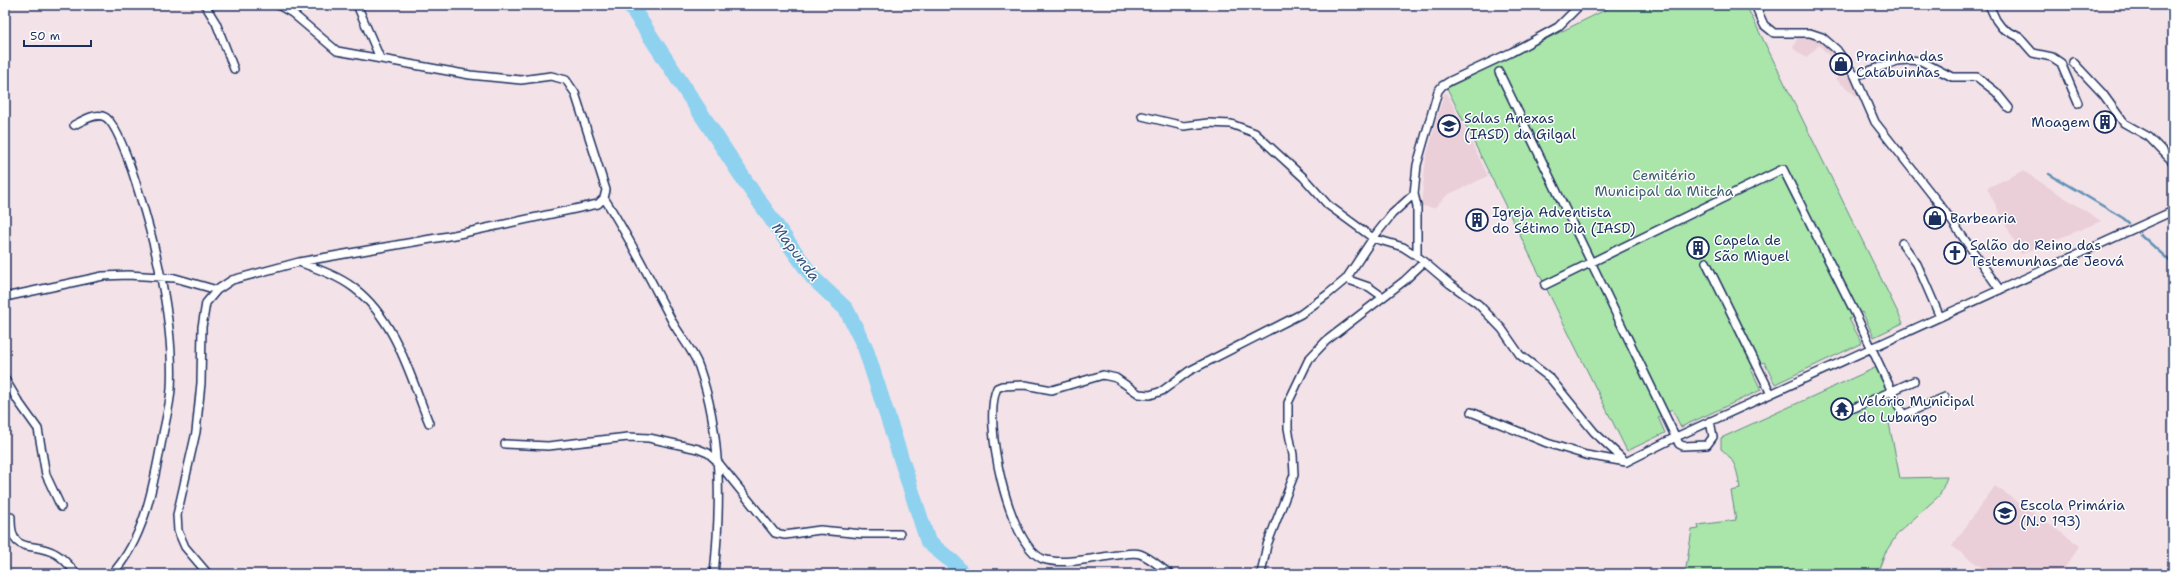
<svg xmlns="http://www.w3.org/2000/svg" width="2178" height="579" viewBox="0 0 2178 579" font-family="'Shantell Sans',sans-serif">
<rect width="100%" height="100%" fill="#f3e2e8"/>
<filter id="ink" filterUnits="userSpaceOnUse"><feTurbulence type="fractalNoise" baseFrequency=".025" numOctaves="2"/><feDisplacementMap in="SourceGraphic" scale="8" xChannelSelector="R" yChannelSelector="G"/><feConvolveMatrix kernelMatrix="1 2 1 2 8 2 1 2 1" color-interpolation-filters="sRGB"/></filter>
<g filter="url(#ink)">
<!-- built -->
<path fill="#eaced8" d="M1809,35L1822,39L1835,51L1850,72L1860,95L1856,96L1836,79L1844,71L1819,45L1806,58L1793,48L1798,36Z
M1447,93L1488,176L1447,195L1434,208L1421,206L1426,159L1444,94Z
M2023,171L2101,221L2021,254L1987,188Z
M1995,486L2080,546L2060,574H1991L1952,546Z"/>
<!-- green -->
<path fill="#aae5aa" stroke="#628a84" d="M1615,5H1746L1903,323L1874,337L1862,312L1849,319L1862,343L1775,384L1764,362L1751,369L1761,390L1681,427L1672,409L1658,417L1665,433L1627,451L1447,88Z
M1877,367L1899,416L1889,423L1900,478L1947,477L1940,495L1898,533L1885,553L1877,574H1685L1692,530L1699,529L1698,525L1736,520L1731,491L1740,489C1737,470 1736,461 1721,449V438Z"/>
<g fill="none" stroke-linecap="round" stroke-linejoin="round">
<!-- stream -->
<path stroke="#6091b6" stroke-width="2.5" d="M2049,174L2123,218L2129,223
M2140,234L2173,264"/>
<!-- river -->
<path stroke="#8ed2f0" stroke-width="16" d="M630,5L747,184L813,278L846,309L865,347L928,542L954,563L962,574"/>
<!-- street casing -->
<g stroke="#1b2f5e" stroke-width="10">
<path id="street" d="M205,5L216,23L234,69
M357,5L380,58
M1755,5L1764,25L1774,33H1810L1822,37L1837,50L1855,76L1875,122L1944,210L2000,290
M1989,5L1996,20L2002,28L2019,37L2033,53L2052,57L2061,63L2078,103
M2073,62L2103,94L2124,123L2149,137L2173,162
M1499,72L1679,444L1683,446L1707,445L1713,437L1710,421
M1855,76L1897,61L1908,60L1921,61L1952,77H1977L1996,92L2009,108
M1142,116L1184,126L1208,123L1231,124L1255,133L1303,177L1328,205L1373,238L1403,247L1417,256L1450,284L1478,304L1502,329L1520,355L1550,378L1594,432L1626,462
M74,125C82,121 96,112 105,117C125,128 156,251 161,278C168,313 173,353 171,389C170,404 166,419 163,434C154,481 146,537 112,574
M604,198C630,238 651,281 673,323C681,337 694,352 699,367C722,433 721,505 714,574
M1902,243L1917,264L1940,317
M1417,256V206L1414,194L1417,165L1438,91L1442,86L1450,81L1512,52L1558,27L1580,5
M299,262C318,269 338,276 354,288C396,320 410,376 429,423
M1706,262L1771,394
M1346,279L1369,287L1383,297
M1545,285L1783,169L1856,315L1903,415L1945,397
M5,297L103,276L128,275L175,278L217,290
M5,379L18,401L38,429L46,475L61,507
M1854,408L1914,381
M1471,412L1547,443L1586,455L1626,462
M505,444L548,446L628,437L649,438L698,449L708,453L717,461L775,533L785,535L820,530L863,534H900
M1626,462L1676,437L2173,211
M11,517C10,557 32,540 56,554C65,559 70,567 77,574
M208,574L185,547L178,531L177,515L196,432L201,383L202,327L206,303L217,290L232,280L299,262L454,235L598,204L604,198L606,190L575,93L566,80L551,76L521,80L470,75L337,51L292,13L278,5
M1170,574C1160,567 1151,558 1140,554C1134,552 1125,554 1118,555C1098,557 1063,566 1043,559C1008,545 982,420 997,388L1002,386L1025,385L1052,390L1103,375L1116,378L1139,394L1150,395L1162,391L1189,371L1301,314L1328,294L1346,279L1373,238L1392,214L1414,194
M1261,574L1267,545L1294,475L1293,455L1288,428V403L1309,359L1326,341L1404,281L1424,262"/>
</g>
<!-- street -->
<use href="#street" stroke="#fff" stroke-width="7"/>
</g>
</g>
<!-- icons -->
<defs>
<g id="shop-ring" transform="scale(1.15)"><circle r="9.5" fill="#fff" stroke="#1b2f5e" stroke-width="1.5"/><path d="M-5-2.5h2.3a2.7 3.5 0 0 1 5.4 0H5L5.5 6h-11ZM-1.5-2.5h3a1.5 2.3 0 0 0-3 0Z" fill="#1b2f5e"/></g>
<g id="building-ring" transform="scale(1.15)"><circle r="9.5" fill="#fff" stroke="#1b2f5e" stroke-width="1.5"/><path d="M-4-6H4V6H1V3H-1V6H-4ZM-2.5-4.3h1.7v1.8h-1.7ZM.8-4.3h1.7v1.8H.8ZM-2.5-1h1.7V.8h-1.7ZM.8-1h1.7V.8H.8Z" fill="#1b2f5e"/></g>
<g id="school-ring" transform="scale(1.15)"><circle r="9.5" fill="#fff" stroke="#1b2f5e" stroke-width="1.5"/><path d="M0-5L7-2L0 1L-7-2ZM-4 1L0 2.5L4 1V4Q0 6-4 4Z" fill="#1b2f5e"/></g>
<g id="church-ring" transform="scale(1.15)"><circle r="9.5" fill="#fff" stroke="#1b2f5e" stroke-width="1.5"/><path d="M-1.2-6h2.4v3.5h3.3v2.4h-3.3V6h-2.4V-.1h-3.3v-2.4h3.3Z" fill="#1b2f5e"/></g>
<g id="temple-ring" transform="scale(1.15)"><circle r="9.5" fill="#fff" stroke="#1b2f5e" stroke-width="1.5"/><path d="M0-6L5-2H3V0L6.5 2.5H4V6H1.5V3h-3V6H-4V2.5H-6.5L-3 0V-2H-5Z" fill="#1b2f5e"/></g>
</defs>
<g fill-rule="evenodd">
<use href="#shop-ring" x="1841" y="64"/>
<use href="#building-ring" x="2105" y="122"/>
<use href="#school-ring" x="1449" y="126"/>
<use href="#shop-ring" x="1935" y="218"/>
<use href="#building-ring" x="1477" y="220"/>
<use href="#building-ring" x="1698" y="248"/>
<use href="#church-ring" x="1955" y="253"/>
<use href="#temple-ring" x="1842" y="409"/>
<use href="#school-ring" x="2005" y="513"/>
</g>
<g text-anchor="middle" dominant-baseline="central" stroke-width="3" stroke-linejoin="round" paint-order="stroke">
<!-- poi labels -->
<g font-size="14" fill="#1b2f5e" stroke="#fff" text-anchor="start">
<text x="1856" y="56">Pracinha das<tspan x="1856" dy="16">Catabuinhas</tspan></text>
<text x="1464" y="118">Salas Anexas<tspan x="1464" dy="16">(IASD) da Gilgal</tspan></text>
<text x="2090" y="122" text-anchor="end">Moagem</text>
<text x="1492" y="212">Igreja Adventista<tspan x="1492" dy="16">do Sétimo Dia (IASD)</tspan></text>
<text x="1950" y="218">Barbearia</text>
<text x="1714" y="240">Capela de<tspan x="1714" dy="16">São Miguel</tspan></text>
<text x="1970" y="245">Salão do Reino das<tspan x="1970" dy="16">Testemunhas de Jeová</tspan></text>
<text x="1858" y="401">Velório Municipal<tspan x="1858" dy="16">do Lubango</tspan></text>
<text x="2020" y="505">Escola Primária<tspan x="2020" dy="16">(N.º 193)</tspan></text>
</g>
<!-- park labels -->
<g font-size="14" fill="#3f5c71" stroke="#fff">
<text x="1664" y="175">Cemitério<tspan x="1664" dy="16">Municipal da Mitcha</tspan></text>
</g>
<!-- water labels -->
<g font-size="15" font-style="italic" fill="#385882" stroke="#fff">
<text transform="translate(796 252) rotate(53)">Mapunda</text>
</g>
</g>
<!-- margin -->
<rect width="2178" height="579" fill="none" stroke="#fff" stroke-width="20"/>
<rect x="10" y="10" width="2158" height="559" fill="none" stroke="#1b2f5e" stroke-width="1.5" filter="url(#ink)"/>
<!-- scale -->
<path d="M24 40v6h67v-6" fill="none" stroke="#1b2f5e" stroke-width="2"/>
<text x="30" y="40" font-size="12" fill="#1b2f5e" stroke="#ffffff" stroke-width="3" paint-order="stroke">50 m</text>
</svg>
